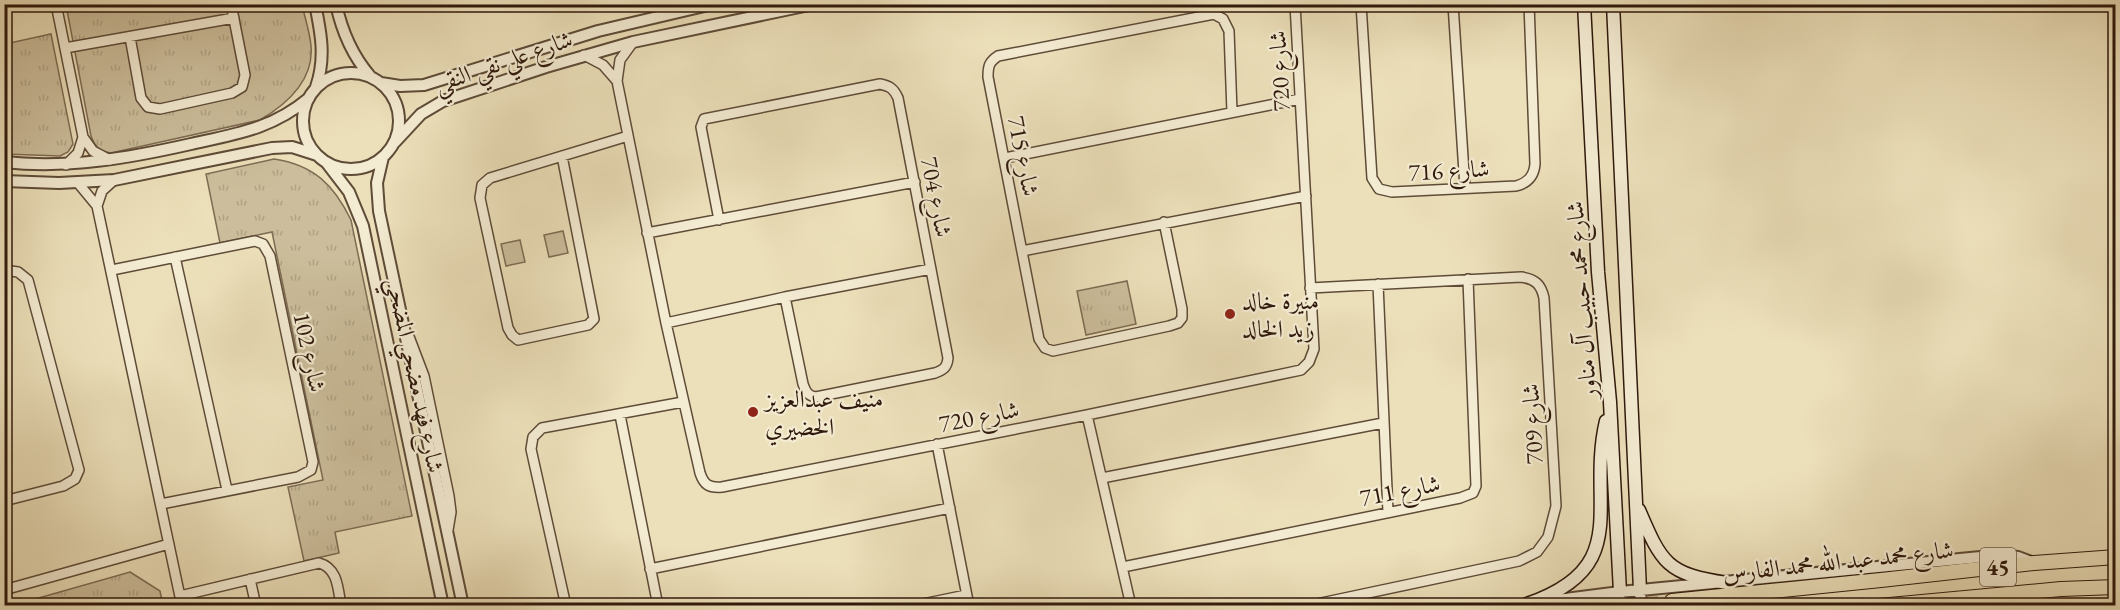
<svg xmlns="http://www.w3.org/2000/svg" width="2120" height="610" viewBox="0 0 2120 610" font-family="'EB Garamond',Amiri,serif">
<defs>
<pattern id="grass-tufts" width="24" height="20" patternUnits="userSpaceOnUse" patternTransform="scale(1.5)"><rect width="24" height="20" fill="#ccbe9c"/><path d="M3 7l-1-3M5 7V3M7 7l1-3M15 17l-1-3M17 17v-4M19 17l1-3" fill="none" stroke="#b0a385"/></pattern>
</defs>
<rect width="100%" height="100%" fill="#ece0ba"/>
<filter id="stains"><feTurbulence type="fractalNoise" baseFrequency=".00333" numOctaves="4"/><feColorMatrix values="0 0 0 0 .2 0 0 0 0 .09 0 0 0 0 .02 0 0 0 .5 -.17"/></filter>
<radialGradient id="worn" r=".72"><stop offset=".6" stop-color="#630" stop-opacity="0"/><stop offset="1" stop-color="#630" stop-opacity=".3"/></radialGradient>
<!-- grass -->
<path fill="url(#grass-tufts)" stroke="#7e6c54" stroke-width="1.5" d="M66,5H302C305,18 310,33 311,46C314,80 287,104 260,120L111,153C99,152 95,146 91,136Z
M51,34L73,144L68,152L60,156L5,154V44Z
M274,159C314,165 334,185 351,220L412,516L335,532L339,553L304,561L288,487L323,480L272,232L220,243L206,174Z
M1127,281L1136,324L1086,335L1077,291Z
M130,572L160,591L163,605H14Z"/>
<!-- garden -->
<path fill="#ccbe9c" stroke="#7e6c54" stroke-width="1.5" d="M563,231L568,253L549,257L544,235Z
M520,240L525,262L506,266L501,244Z"/>
<g fill="none" stroke-linecap="round" stroke-linejoin="round">
<!-- primary-tunnel -->
<path stroke="#c6b897" stroke-width="14" stroke-dasharray="14 7" stroke-linecap="butt" d="M1624,606L1672,601"/>
<!-- minor casing -->
<g stroke="#5e4b38" stroke-width="12">
<path id="minor" d="M56,4L83,137L93,151L110,160
M1361,4L1372,178L1379,189L1392,192L1516,186C1528,183 1534,176 1535,164L1529,4
M1453,4L1465,188
M130,37L141,98L148,107L160,109L232,93L242,87L245,75L231,4
M633,42L620,60L617,81L666,323L700,473C704,485 709,488 722,487L1087,415L1301,370L1309,362L1314,349L1295,4
M65,48L234,18
M584,55L603,65L617,81
M562,156L594,319L588,325L518,340L512,335L508,328L480,198L482,185L490,178L628,136
M1005,158L1300,99
M66,165L78,153L83,137
M78,183L97,206L182,606
M97,206L102,191L114,180
M719,220L701,127L704,119L880,84C890,86 894,89 898,98L948,358C947,368 943,370 935,373L816,397C808,396 806,392 803,384L785,297
M1164,222L1182,309V318L1178,323L1169,326L1053,351L1045,348L1039,339L988,77C988,66 989,62 998,56L1214,14L1223,19L1229,31L1232,112
M647,233L915,182
M1022,251L1306,196
M175,257L227,490
M4,270L18,272L28,280L79,470L75,479L63,486L4,501
M112,270L255,241L263,244L270,256L313,462L311,470L298,477L161,504
M1378,284L1388,512
M666,323L785,297L931,269
M408,334L424,376L449,496L451,512L448,530
M620,415L658,606
M1087,415L1131,606
M937,444L969,606
M1102,478L1383,423
M1123,567L1460,498L1473,493L1476,486L1468,279
M650,569L950,508
M250,579L256,606
M4,590L169,544
M180,596L319,563C338,568 338,589 341,606
M566,606L531,449L533,437L542,428L683,402
M913,606L966,595
M1307,606L1519,561L1537,552L1548,537L1556,506L1544,298C1541,284 1535,279 1521,277L1310,288"/>
</g>
<!-- tertiary casing -->
<g stroke="#5e4b38" stroke-width="14">
<path id="tertiary" d="M315,4C321,33 326,58 316,87
M336,4C342,32 352,55 370,76
M303 121a48 48 0 1 1 96 0a48 48 0 1 1-96 0Z
M381,83L400,86L424,85L598,31L713,4
M395,142L421,114L443,101L546,67L633,42L814,4
M383,157L377,183L379,211L463,606
M4,162C68,169 129,158 191,144C236,134 272,129 309,98
M326,162L349,192L363,226L443,606
M4,181L59,183L114,180L272,148L292,147L317,155
M1640,590L1641,606
M1620,592L1621,606
M1534,603L1620,592L2001,555L2018,557L2034,563
M1989,606L2021,597"/>
</g>
<!-- secondary casing -->
<g stroke="#2f190c" stroke-width="15">
<path id="secondary" d="M1584,4L1598,272L1610,402L1620,592
M1613,4L1640,590
M1639,510C1662,564 1667,574 1727,583
M1524,605C1636,568 1586,505 1606,421"/>
</g>
<!-- primary casing -->
<g stroke="#2f190c" stroke-width="16">
<path id="primary" d="M1672,601L1881,580L2034,563L2116,557
M1879,606L2061,589L2116,587"/>
</g>
<!-- minor -->
<use href="#minor" stroke="#f3ebd2" stroke-width="9"/>
<!-- tertiary -->
<use href="#tertiary" stroke="#f3ebd2" stroke-width="10"/>
<!-- secondary -->
<use href="#secondary" stroke="#f3ebd2" stroke-width="12"/>
<!-- primary -->
<use href="#primary" stroke="#ece0ba" stroke-width="14"/>
</g>
<!-- markers -->
<g fill="#8f2418" stroke="#f3ebd2" stroke-width="2">
<circle cx="1230" cy="314" r="6"/>
<circle cx="753" cy="412" r="6"/>
</g>
<g text-anchor="middle" dominant-baseline="central" stroke-width="4.5" stroke-linejoin="round" paint-order="stroke">
<!-- shield labels -->
<rect fill="#f3ebd2" stroke="#6a5847" stroke-width="1.5" x="1980" y="548" width="36" height="38" rx="4.5"/>
<g font-size="22" font-weight="bold" fill="#2f190c">
<text x="1998" y="567">45</text>
</g>
<!-- street labels -->
<g font-size="24" fill="#2f190c" stroke="#f3ebd2">
<text transform="translate(503 61) rotate(-19)">شارع علي نقي النقي</text>
<text transform="translate(1279 71) rotate(-93)">شارع 720</text>
<text transform="translate(1024 156) rotate(79)">شارع 715</text>
<text transform="translate(1449 170) rotate(-3)">شارع 716</text>
<text transform="translate(937 197) rotate(79)">شارع 704</text>
<text transform="translate(1581 300) rotate(-94)">شارع محمد حبيب آل مناور</text>
<text transform="translate(310 352) rotate(78)">شارع 102</text>
<text transform="translate(416 375) rotate(78)">شارع فهد مضحي المضحي</text>
<text transform="translate(979 416) rotate(-11)">شارع 720</text>
<text transform="translate(1532 424) rotate(-93)">شارع 709</text>
<text transform="translate(1400 490) rotate(-11)">شارع 711</text>
<text transform="translate(1838 561) rotate(-6)">شارع محمد عبد الله محمد الفارس</text>
</g>
<!-- poi labels -->
<g font-size="24" fill="#2f190c" stroke="#f3ebd2" text-anchor="start">
<text x="1242" y="300">منيرة خالد<tspan x="1242" dy="28">زيد الخالد</tspan></text>
<text x="765" y="398">منيف عبدالعزيز<tspan x="765" dy="28">الخضيري</tspan></text>
</g>
</g>
<!-- margin -->
<rect width="2120" height="610" fill="none" stroke="#ece0ba" stroke-width="24"/>
<rect x="6" y="6" width="2108" height="598" fill="none" stroke="#2f190c" stroke-width="3"/>
<rect x="12" y="12" width="2096" height="586" fill="none" stroke="#2f190c" stroke-width="1.5"/>
<rect width="100%" height="100%" filter="url(#stains)"/>
<rect width="100%" height="100%" fill="url(#worn)"/>
</svg>
